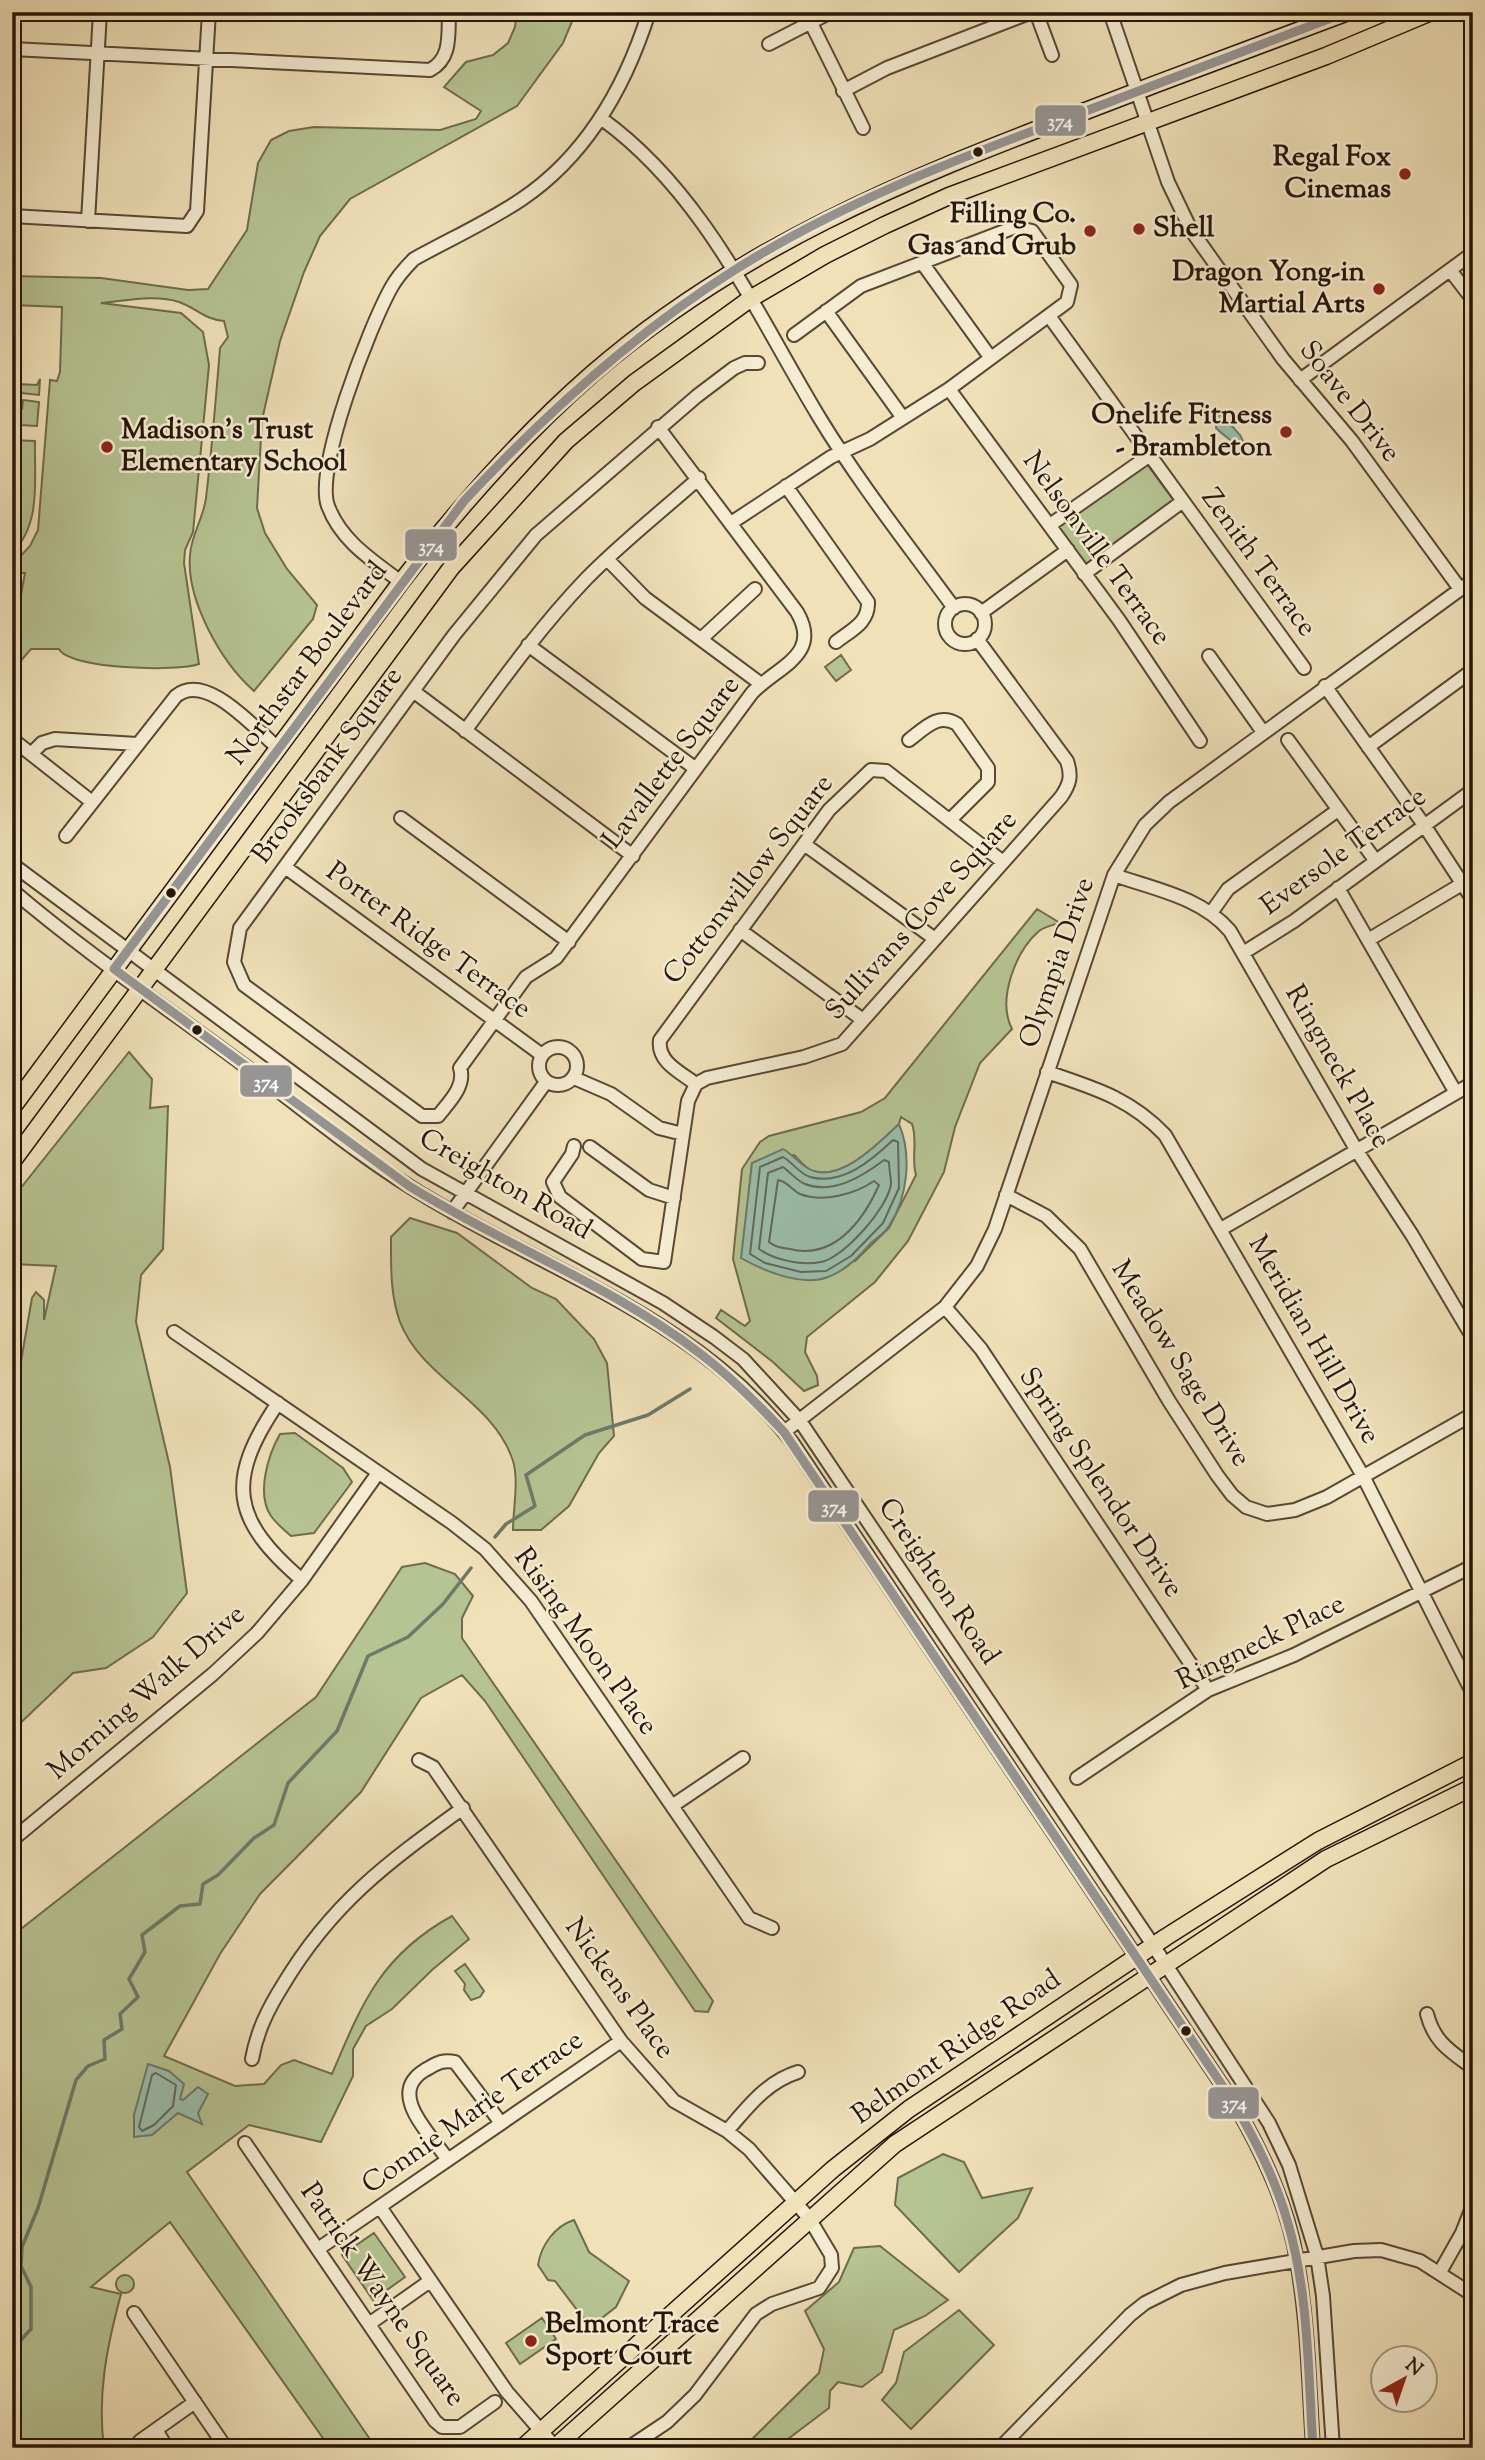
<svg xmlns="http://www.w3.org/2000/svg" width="1485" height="2460" viewBox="0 0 1485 2460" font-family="'Sorts Mill Goudy',serif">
<rect width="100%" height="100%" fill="#f0e1b9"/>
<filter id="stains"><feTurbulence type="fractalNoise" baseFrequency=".00286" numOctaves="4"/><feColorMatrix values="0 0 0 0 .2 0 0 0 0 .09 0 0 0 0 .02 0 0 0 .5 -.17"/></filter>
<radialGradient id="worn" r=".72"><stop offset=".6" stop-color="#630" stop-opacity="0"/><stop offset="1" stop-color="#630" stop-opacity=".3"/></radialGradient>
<!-- green -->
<path fill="#b6c392" stroke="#6e6c4d" stroke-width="2" fill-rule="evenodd" d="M517,12H576L563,43L517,106L350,199L320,236L304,272L280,341L262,420L257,508L265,533L287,569L317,605L313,619L254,691C221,662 186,600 190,555C191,535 204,517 206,498C212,448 216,398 220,348L228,337L224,321C206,320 196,308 179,302C155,294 125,301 101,303L181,313L203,332L209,365L193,532L185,550L184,563L199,664C178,672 69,669 59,649H31L12,671V644L25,573H19L13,564L30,546L38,530L50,380L57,381L60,372L62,307L12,305V276L101,278L188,290L208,289L247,230L258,163L271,140L289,131L314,127L440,130L476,119L481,111L444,87L466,62L493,55L508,43L515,27Z
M13,369L18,371V384L37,385L40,379L39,395L12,392Z
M23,400L39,402L37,426L20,425L14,419L15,409H22Z
M12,440L35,441C34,478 42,524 12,553Z
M1146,463L1175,502L1084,568L1055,528Z
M841,655L851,670L836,681L825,667Z
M1037,909L1060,923C1053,925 1044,927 1039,931C1015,952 997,1000 1012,1029L980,1063L955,1127L944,1172L908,1241L875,1282L807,1337L805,1352L817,1376L818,1385L804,1391L773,1362L716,1318L721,1310L745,1326L750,1321L733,1259L742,1169L760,1142L769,1136L861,1112L885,1098ZM901,1117L912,1124C918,1141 911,1158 916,1175L889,1228L855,1261L742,1258L752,1163L794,1155C798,1159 805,1167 810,1170C841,1183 879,1143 899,1124Z
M129,1052L152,1079L150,1108L168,1106L163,1249L141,1275L136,1322L170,1467L187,1593L153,1637L106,1668L73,1673L12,1731V1413L32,1298L36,1292L44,1300V1320L56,1266L12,1264V1199Z
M410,1218L457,1233L532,1288L556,1299L594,1339L607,1363L614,1436L599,1453L569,1506L541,1530H513C513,1510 519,1480 513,1461C494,1401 422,1379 400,1322C390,1294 391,1266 391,1237Z
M295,1433L343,1468L352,1482L314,1533L291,1536C284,1530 276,1523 271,1516C256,1494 268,1455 280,1434Z
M425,1563L455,1574L473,1596L462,1618V1638L713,2001L708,2012L695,2011L485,1701L462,1675L421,1698L361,1792L260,1894L220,1954L164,2056L235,2086L264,2084L281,2065L294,2060L332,2074C362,2003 381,1955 452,1916L469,1939L432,1970L392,2009L366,2026L353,2049V2076L321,2142L249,2125L187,2172L376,2448H330L170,2222L91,2287L121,2294C107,2346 97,2394 104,2448H12V1936L316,1697L402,1567Z
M465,1964L484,1991L480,1997L471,2000L464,1990L465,1984L455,1971Z
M943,2154L964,2162L982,2198L1032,2188L1018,2218L959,2272L895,2205L898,2178Z
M574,2220L589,2252L629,2281L616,2307L590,2327L555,2281L548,2280L538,2265C541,2245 555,2226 574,2220Z
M374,2233L405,2277L373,2300L342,2255Z
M880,2246L948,2300L925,2316L894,2330L882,2372L862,2387L838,2382L830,2391L829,2408L776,2448H743L819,2373L824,2349L805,2311L839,2282L854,2248Z
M116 2284a9 9 0 1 1 18 0a9 9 0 1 1-18 0Z
M959,2310L994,2345L911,2429L882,2400L896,2383L904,2352Z
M542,2318L556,2339L520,2364L506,2343Z"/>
<!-- water -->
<path fill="#9bbeac" stroke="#6c7a6a" stroke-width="2" d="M1222,415L1240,435L1245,445L1242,447C1236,445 1222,434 1216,428L1217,416Z
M899,1124C912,1155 908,1197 889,1226C885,1233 876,1238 870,1244C859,1257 845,1271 828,1277C802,1287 764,1271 741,1258L752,1163L783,1149C792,1154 800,1164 809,1169C839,1185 880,1142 899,1124Z
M148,2064L169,2071L184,2084L180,2099L183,2100L198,2087L208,2094L198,2113L202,2124L178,2113L152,2135L134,2137V2115Z"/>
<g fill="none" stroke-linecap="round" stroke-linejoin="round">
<!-- shore -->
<path stroke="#606a5a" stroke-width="2" d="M893,1140L898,1142L899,1188L883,1223L851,1256L826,1271L801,1272L765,1263L750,1254L760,1167L783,1157C792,1162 800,1174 810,1177C842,1186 872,1160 893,1140Z
M884,1160L889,1162C889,1169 891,1177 891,1184C888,1207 845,1257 821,1262C802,1266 774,1260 759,1249L768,1173L783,1167C790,1172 797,1181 805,1184C833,1195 863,1176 884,1160Z
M778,1180C787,1181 792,1190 800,1194C823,1203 855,1194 874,1181L879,1185C863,1221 834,1260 790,1249C782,1248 775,1247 769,1242Z
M156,2073L176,2085L173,2106L154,2125L142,2131L139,2127L152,2075Z"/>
<!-- stream -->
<path stroke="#6c7a6a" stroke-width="3.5" d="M495,1537L506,1524L535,1506L526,1475L585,1435L648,1415L690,1389
M12,2350L31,2329V2287L21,2266L22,2247L38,2208L76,2080L88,2066L105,2059L104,2040L122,2029L120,2014L138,1997L129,1979L145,1952L142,1935L180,1906L200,1904L203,1884L218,1875L254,1838L274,1825L288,1783L337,1731L368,1656L408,1637L443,1604L471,1568"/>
<!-- minor casing -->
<g stroke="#584834" stroke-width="16">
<path id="minor" d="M1036,12L1052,55
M1110,12L1168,182L1191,230L1283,359L1352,441L1460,589
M811,23L863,128
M769,44L831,12
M12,49L430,70C452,58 448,35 449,12
M843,91L887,68L1032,12
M602,119C704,193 755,311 819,417C859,483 908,545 954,608
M12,216L187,226L197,211L209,12
M88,221L100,12
M923,264L990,357
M1450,270L1473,300
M826,311L903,418
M1049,316L1304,668
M1300,380L1473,253
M949,389L1119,620L1200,741
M658,427L797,612C822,655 778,666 752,693L556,958L526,977L460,1068C466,1086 449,1102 438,1116H422L244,985L234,962L240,928L454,635L536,535L697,396L734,368L745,363H758
M786,486L868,602C869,623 851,630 836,642
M731,523L831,457L870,439L949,389L1067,302L1071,285L1032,231L1015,227L861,286L794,335
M1050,525L1150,455
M607,559L645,598L761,684
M1084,574L1183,501
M401,582C372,560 341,541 328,506C314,468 370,326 391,288C397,277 405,268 414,259C450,239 488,222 522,199C587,155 626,85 649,12
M945 624a20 20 0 1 1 40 0a20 20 0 1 1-40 0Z
M981,613L1068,550
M701,639L755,589
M528,645L696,769
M1209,656L1263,732
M1325,686L1424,825L1473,900
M413,691L633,856
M465,731C503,679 541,626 586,579C621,543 661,512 699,478
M12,739L92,802
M909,740C924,729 938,712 957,724L988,768V782L951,819
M1288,740L1375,860
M1368,747L1473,670
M31,754L42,743L55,739L137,744
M401,818L569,942
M66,836L176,696C206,671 254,728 278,748
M804,844L935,939
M12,864L422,1169L663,1303L714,1337L743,1359L800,1421L1153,1945L1269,2123L1289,2165L1317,2256L1323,2296L1333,2448
M285,867L542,1055
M1114,875C1154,889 1201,897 1230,931L1357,1151L1412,1235L1473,1338
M1338,888L1456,1093
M12,890C86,953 167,1008 245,1066C300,1106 354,1152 412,1188C542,1270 696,1316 792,1442L1234,2103C1262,2152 1288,2205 1297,2261C1308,2323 1309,2386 1313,2448
M1211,913L1228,889L1338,810
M740,930L863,1020
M1368,940L1462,884
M1243,953L1294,921L1473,790
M539 1066a19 19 0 1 1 38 0a19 19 0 1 1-38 0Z
M1047,1072C1094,1088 1130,1098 1165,1135L1363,1476L1473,1694
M574,1078L611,1094L659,1128L683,1134
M696,1084C680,1072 657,1062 660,1040L829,810L871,770L886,771L1003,862
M574,1146L572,1154L553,1182L560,1197L642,1259L664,1262L688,1101L696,1084L707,1078L804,1057L842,1044L1061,797C1070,784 1072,776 1067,761L977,639
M590,1147L649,1190L674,1198
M1006,1195L1046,1216L1080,1249L1169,1401L1217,1475L1232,1495L1246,1507L1267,1514L1295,1510L1327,1497L1473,1414
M452,1212L546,1082
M1221,1229L1473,1083
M945,1307L981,1349L1208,1690
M174,1332L452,1523L485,1549L531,1601L749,1918L772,1928
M278,1403C225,1481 232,1520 302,1580
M784,1432L945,1307L977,1266L995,1229L1114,875L1145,825L1169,802L1473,580
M419,1760L433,1767L621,2041L674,2101L727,2131L749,2149L809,2218L831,2255L832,2268L819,2288L772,2304L756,2314L695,2395L667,2422L628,2448
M1077,1778L1208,1690L1294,1655L1473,1566
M672,1806L743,1758
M12,1840L213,1674L257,1633L302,1580L378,1473
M1427,2014C1434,2042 1450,2051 1473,2068
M252,2059C257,2031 268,2009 283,1985C332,1903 387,1863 463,1808
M727,2131C748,2107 766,2082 798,2072
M245,2143L435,2421L442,2427H460L495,2402
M448,2160C430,2133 386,2094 425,2070C436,2064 442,2059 455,2062L501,2123
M380,2207L507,2392L555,2447
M318,2249L621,2041
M1440,2272L1462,2233L1473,2205
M134,2313L226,2448
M369,2324L430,2281
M156,2430L167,2448
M140,2441L195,2402
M1000,2448L1130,2315L1145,2303L1181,2285L1225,2273L1354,2251L1381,2250L1420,2261L1473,2295"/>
</g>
<!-- major casing -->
<g stroke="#261508" stroke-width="19">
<path id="major" d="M12,1108L401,582C459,507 520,437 592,374C736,249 907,178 1083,112C1171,78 1259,45 1348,12
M12,1162L451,568L566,441L634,383L750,299L825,255L885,225L949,196L1326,56L1431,12
M522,2448L833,2169L909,2109L1166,1937L1318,1841L1473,1762
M554,2448L895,2144L1326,1859L1473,1787"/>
</g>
<!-- minor -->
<use href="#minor" stroke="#f5ecd2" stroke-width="12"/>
<!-- major -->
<use href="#major" stroke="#f0e1b9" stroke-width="16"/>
<!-- bus-1 casing -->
<g stroke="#f5ecd2" stroke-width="14">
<path id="bus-1" d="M1313,2448C1308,2372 1309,2293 1287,2220C1275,2178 1255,2140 1234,2103L784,1432C758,1404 732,1378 702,1355C613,1286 504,1245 409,1186L114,969L464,501C545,414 632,335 733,271C837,205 954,160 1070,117C1162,82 1255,47 1347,12"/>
</g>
<!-- bus-1 -->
<use href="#bus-1" stroke="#969594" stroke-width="9"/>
</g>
<!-- markers -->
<g fill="#261508" stroke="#f5ecd2" stroke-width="2.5">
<circle cx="978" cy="152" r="6"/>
<circle cx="171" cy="893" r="6"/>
<circle cx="197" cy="1030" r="6"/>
<circle cx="1186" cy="2031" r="6"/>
</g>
<g fill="#8f2418" stroke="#f5ecd2" stroke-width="2.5">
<circle cx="1405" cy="174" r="7"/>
<circle cx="1139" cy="229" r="7"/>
<circle cx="1090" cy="231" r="7"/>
<circle cx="1379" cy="289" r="7"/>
<circle cx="1286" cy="432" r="7"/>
<circle cx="107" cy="447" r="7"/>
<circle cx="531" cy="2341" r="7"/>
</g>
<g text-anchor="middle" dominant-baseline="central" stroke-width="5" stroke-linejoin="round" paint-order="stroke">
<!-- poi labels -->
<g font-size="28" font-weight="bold" fill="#261508" stroke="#f5ecd2" text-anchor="end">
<text x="1391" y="158">Regal Fox<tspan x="1391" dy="32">Cinemas</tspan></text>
<text x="1076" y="215">Filling Co.<tspan x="1076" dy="32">Gas and Grub</tspan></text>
<text x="1153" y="229" text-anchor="start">Shell</text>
<text x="1365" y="273">Dragon Yong-in<tspan x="1365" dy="32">Martial Arts</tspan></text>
<text x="1272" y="416">Onelife Fitness<tspan x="1272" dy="32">- Brambleton</tspan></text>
<text x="121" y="431" text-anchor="start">Madison's Trust<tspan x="121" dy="32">Elementary School</tspan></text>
<text x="545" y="2325" text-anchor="start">Belmont Trace<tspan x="545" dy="32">Sport Court</tspan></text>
</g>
<!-- street labels -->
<g font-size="28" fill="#261508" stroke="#f5ecd2">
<text transform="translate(1349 402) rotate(52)">Soave Drive</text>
<text transform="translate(1096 549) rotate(54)">Nelsonville Terrace</text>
<text transform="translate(1258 563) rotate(54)">Zenith Terrace</text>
<text transform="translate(308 664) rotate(-53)">Northstar Boulevard</text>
<text transform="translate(672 763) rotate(-53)">Lavallette Square</text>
<text transform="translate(328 766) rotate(-54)">Brooksbank Square</text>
<text transform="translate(1344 852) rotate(-36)">Eversole Terrace</text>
<text transform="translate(749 880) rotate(-52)">Cottonwillow Square</text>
<text transform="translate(922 916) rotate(-48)">Sullivans Cove Square</text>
<text transform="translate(428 941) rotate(36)">Porter Ridge Terrace</text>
<text transform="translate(1058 963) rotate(-71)">Olympia Drive</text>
<text transform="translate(1337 1067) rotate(60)">Ringneck Place</text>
<text transform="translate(505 1185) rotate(30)">Creighton Road</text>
<text transform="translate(1313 1340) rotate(60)">Meridian Hill Drive</text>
<text transform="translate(1180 1364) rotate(58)">Meadow Sage Drive</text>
<text transform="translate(1100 1483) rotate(56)">Spring Splendor Drive</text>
<text transform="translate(938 1582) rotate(56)">Creighton Road</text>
<text transform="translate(585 1642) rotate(54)">Rising Moon Place</text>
<text transform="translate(1261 1643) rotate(-26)">Ringneck Place</text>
<text transform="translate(147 1693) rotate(-41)">Morning Walk Drive</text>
<text transform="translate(619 1989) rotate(54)">Nickens Place</text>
<text transform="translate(957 2048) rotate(-35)">Belmont Ridge Road</text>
<text transform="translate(473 2113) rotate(-35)">Connie Marie Terrace</text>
<text transform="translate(382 2295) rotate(55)">Patrick Wayne Square</text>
</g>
</g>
<g stroke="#f5ecd2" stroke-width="2.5">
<rect x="1034" y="104" width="53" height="33" rx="7" fill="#969594"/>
<rect x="404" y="528" width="54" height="34" rx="7" fill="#969594"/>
<rect x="239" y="1064" width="54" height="34" rx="7" fill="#969594"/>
<rect x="807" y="1489" width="53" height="34" rx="7" fill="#969594"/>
<rect x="1207" y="2086" width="53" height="34" rx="7" fill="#969594"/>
</g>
<g font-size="19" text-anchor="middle" font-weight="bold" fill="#fff">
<text x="1060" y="127">374</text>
<text x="431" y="552">374</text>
<text x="266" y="1088">374</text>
<text x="834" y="1513">374</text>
<text x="1234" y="2109">374</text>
</g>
<!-- margin -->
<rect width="1485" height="2460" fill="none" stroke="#f0e1b9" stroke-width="42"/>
<rect x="14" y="14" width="1457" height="2432" fill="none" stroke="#261508" stroke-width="3.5"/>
<rect x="21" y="21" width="1443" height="2418" fill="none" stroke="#261508" stroke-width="2"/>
<!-- north arrow -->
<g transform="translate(1404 2379) rotate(40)"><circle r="33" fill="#f5ecd2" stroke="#a29681" stroke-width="2"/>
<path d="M0-5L12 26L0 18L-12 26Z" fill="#8f2418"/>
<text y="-10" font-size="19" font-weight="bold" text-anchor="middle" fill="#261508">N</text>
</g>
<rect width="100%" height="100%" filter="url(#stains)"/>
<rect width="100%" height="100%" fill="url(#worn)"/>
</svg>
